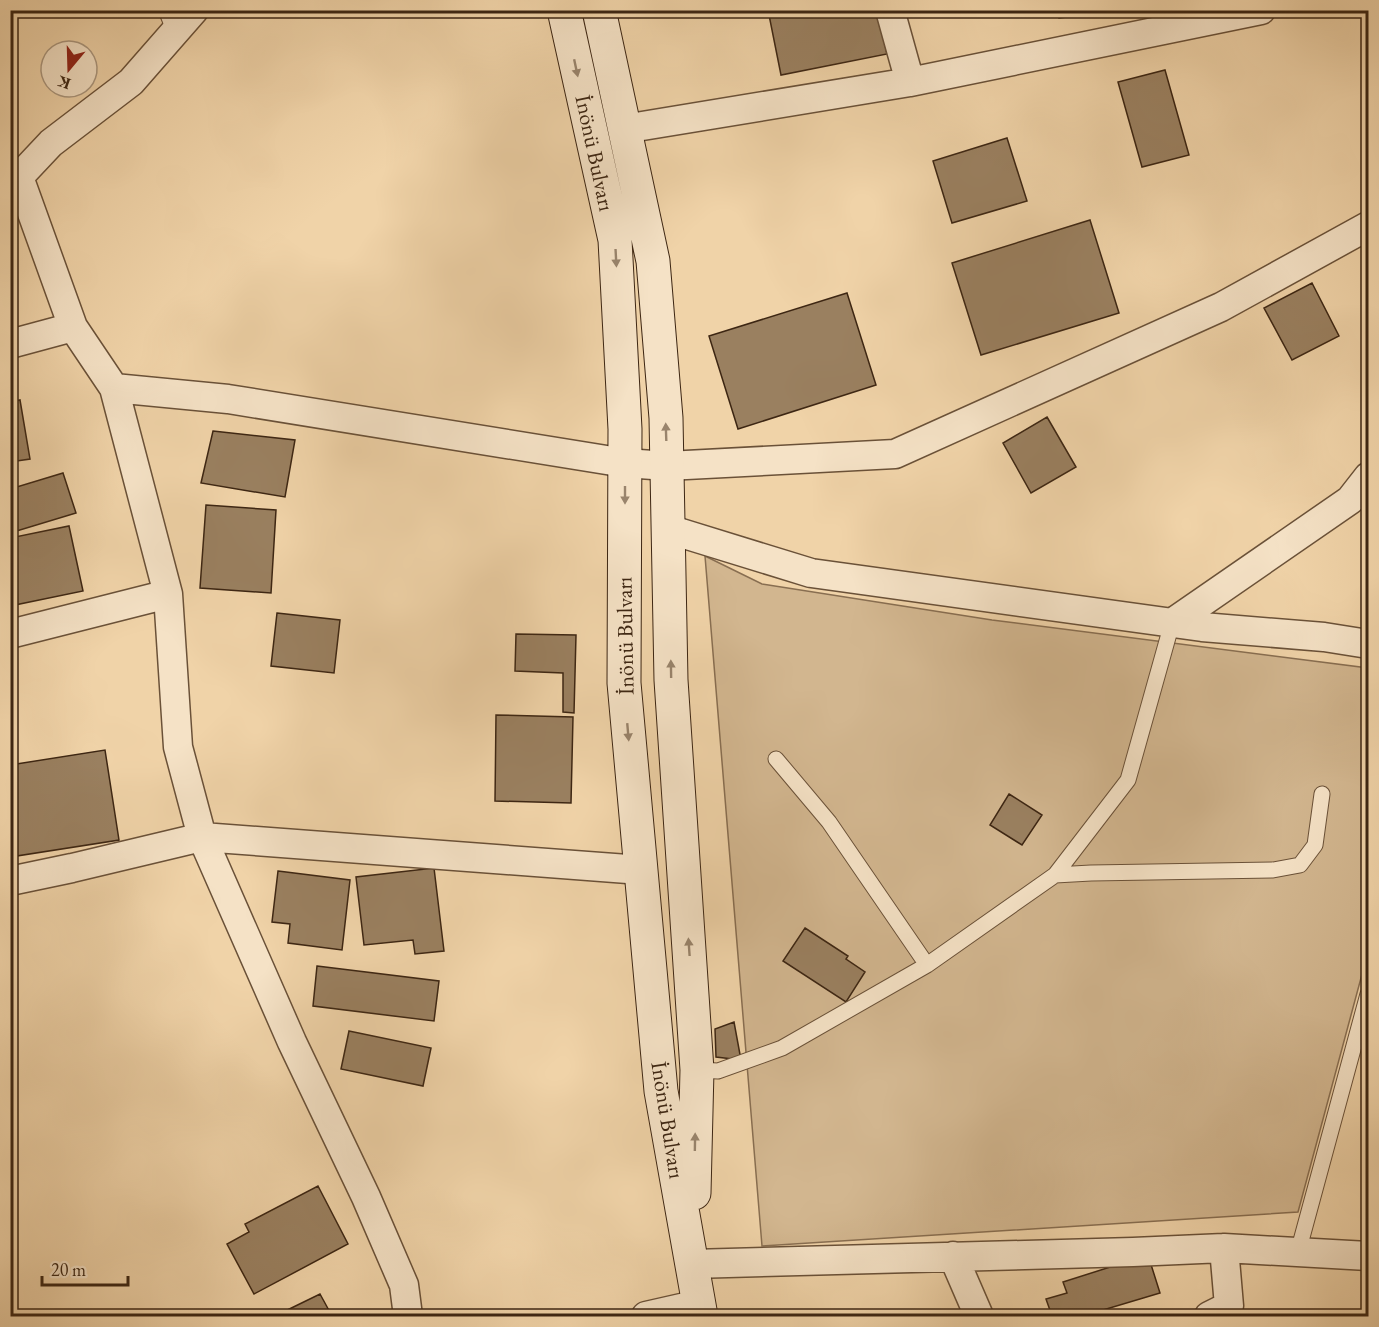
<svg xmlns="http://www.w3.org/2000/svg" width="1379" height="1327" viewBox="0 0 1379 1327" font-family="'EB Garamond',serif">
<rect width="100%" height="100%" fill="#f0d3a8"/>
<filter id="stains"><feTurbulence type="fractalNoise" baseFrequency=".00333" numOctaves="4"/><feColorMatrix values="0 0 0 0 .2 0 0 0 0 .09 0 0 0 0 .02 0 0 0 .5 -.17"/></filter>
<radialGradient id="worn" r=".72"><stop offset=".6" stop-color="#630" stop-opacity="0"/><stop offset="1" stop-color="#630" stop-opacity=".3"/></radialGradient>
<!-- green -->
<path fill="#d2b68f" stroke="#886e51" stroke-width="1.5" d="M705,556L762,584L992,620L1368,668V952L1298,1212L762,1246Z"/>
<!-- building -->
<path fill="#9a8060" stroke="#3d2613" stroke-width="1.5" d="M768,10H860V12L878,10L887,54L781,75Z
M1058,10H1128L1059,18Z
M1165,70L1189,155L1142,167L1118,82Z
M1007,138L1027,201L952,223L933,161Z
M1090,220L1119,313L981,355L952,263Z
M1312,283L1339,336L1292,360L1264,308Z
M847,293L876,385L738,429L709,336Z
M20,400L30,459L10,462V402Z
M1047,417L1076,467L1031,493L1003,443Z
M213,431L295,440L285,497L201,483Z
M63,473L76,513L10,533V489Z
M206,505L276,510L271,593L200,588Z
M69,526L83,591L10,606V538Z
M277,613L340,620L334,673L271,666Z
M516,634L576,635L574,713L563,712V673L515,671Z
M496,715L573,717L571,803L495,801Z
M105,750L119,840L10,857V765Z
M1009,794L1042,815L1022,845L990,825Z
M434,868L444,951L415,954L413,940L364,945L356,877Z
M278,871L350,880L342,950L288,943L290,924L272,922Z
M805,928L848,956L846,959L865,972L846,1002L783,961Z
M317,966L439,981L434,1021L313,1006Z
M734,1022L741,1060L716,1057L715,1029Z
M349,1031L431,1048L423,1086L341,1069Z
M318,1186L348,1244L254,1294L227,1244L249,1232L245,1224Z
M1148,1255L1160,1293L1083,1316H1052L1046,1299L1067,1293L1063,1282Z
M320,1294L332,1316H275Z"/>
<g fill="none" stroke-linecap="round" stroke-linejoin="round">
<!-- service casing -->
<g stroke="#6a5138" stroke-width="17">
<path id="service" d="M166,10L175,32
M776,759L829,822L927,965
M1055,875L1091,873L1273,870L1300,865L1315,845L1322,794
M697,1070L718,1071L782,1048L927,965L1055,875L1128,780L1172,623
M1298,1252L1368,994"/>
</g>
<!-- minor casing -->
<g stroke="#6a5138" stroke-width="31">
<path id="minor" d="M890,10L910,82
M624,129L910,82L1261,10
M10,172L19,177L73,327L114,388L228,399L625,463L667,466L895,454L1221,307L1368,226
M19,177L51,143L131,82L194,10
M10,344L73,327
M114,388L168,594L178,747L202,837L292,1042L366,1197L404,1285L408,1316
M668,529L811,573L1202,627L1324,637L1368,644
M1172,623L1350,500L1368,477
M10,634L168,594
M10,881L72,868L202,837L641,870
M953,1256L979,1316
M692,1264L1133,1252L1224,1248L1368,1256
M646,1316L699,1304
M1209,1316L1229,1306L1224,1248"/>
</g>
<!-- secondary casing -->
<g stroke="#3d2613" stroke-width="35">
<path id="secondary" d="M564,10L615,240L625,429L624,683L661,1091L701,1316
M599,10L653,261L666,418L671,680L697,1070L694,1193"/>
</g>
<!-- service -->
<use href="#service" stroke="#f5e2c6" stroke-width="15"/>
<!-- minor -->
<use href="#minor" stroke="#f5e2c6" stroke-width="28"/>
<!-- secondary -->
<use href="#secondary" stroke="#f5e2c6" stroke-width="33"/>
</g>
<!-- one-way arrows -->
<defs><path id="oneway-solid" d="M-6-.8H1V-3.2L6.5 0L1 3.2V.8H-6Z" transform="scale(1.5)"/></defs>
<g fill="#99846c">
<use href="#oneway-solid" transform="translate(576 68) rotate(78)"/>
<use href="#oneway-solid" transform="translate(616 258) rotate(87)"/>
<use href="#oneway-solid" transform="translate(666 432) rotate(-92)"/>
<use href="#oneway-solid" transform="translate(625 495) rotate(90)"/>
<use href="#oneway-solid" transform="translate(671 669) rotate(-91)"/>
<use href="#oneway-solid" transform="translate(628 732) rotate(85)"/>
<use href="#oneway-solid" transform="translate(689 947) rotate(-94)"/>
<use href="#oneway-solid" transform="translate(695 1142) rotate(-89)"/>
</g>
<g text-anchor="middle" dominant-baseline="central" stroke-width="4.5" stroke-linejoin="round" paint-order="stroke">
<!-- street labels -->
<g font-size="22" fill="#3d2613" stroke="#f5e2c6">
<text transform="translate(595 153) rotate(78)">İnönü Bulvarı</text>
<text transform="translate(625 636) rotate(-91)">İnönü Bulvarı</text>
<text transform="translate(668 1120) rotate(81)">İnönü Bulvarı</text>
</g>
</g>
<!-- margin -->
<rect width="1379" height="1327" fill="none" stroke="#f0d3a8" stroke-width="36"/>
<rect x="12" y="12" width="1355" height="1303" fill="none" stroke="#3d2613" stroke-width="3"/>
<rect x="18" y="18" width="1343" height="1291" fill="none" stroke="#3d2613" stroke-width="1.5"/>
<!-- north arrow -->
<g transform="translate(69 69) rotate(199)"><circle r="28" fill="#f5e2c6" stroke="#ab977e" stroke-width="1.5"/>
<path d="M0-4.5L10 22L0 15L-10 22Z" fill="#8f2418"/>
<text y="-9" font-size="16" font-weight="bold" text-anchor="middle" fill="#3d2613">K</text>
</g>
<!-- scale -->
<path d="M42 1276v9h86v-9" fill="none" stroke="#3d2613" stroke-width="3"/>
<text x="51" y="1276" font-size="18" fill="#3d2613" stroke="#f5e2c6" stroke-width="4.5" paint-order="stroke">20 m</text>
<rect width="100%" height="100%" filter="url(#stains)"/>
<rect width="100%" height="100%" fill="url(#worn)"/>
</svg>
